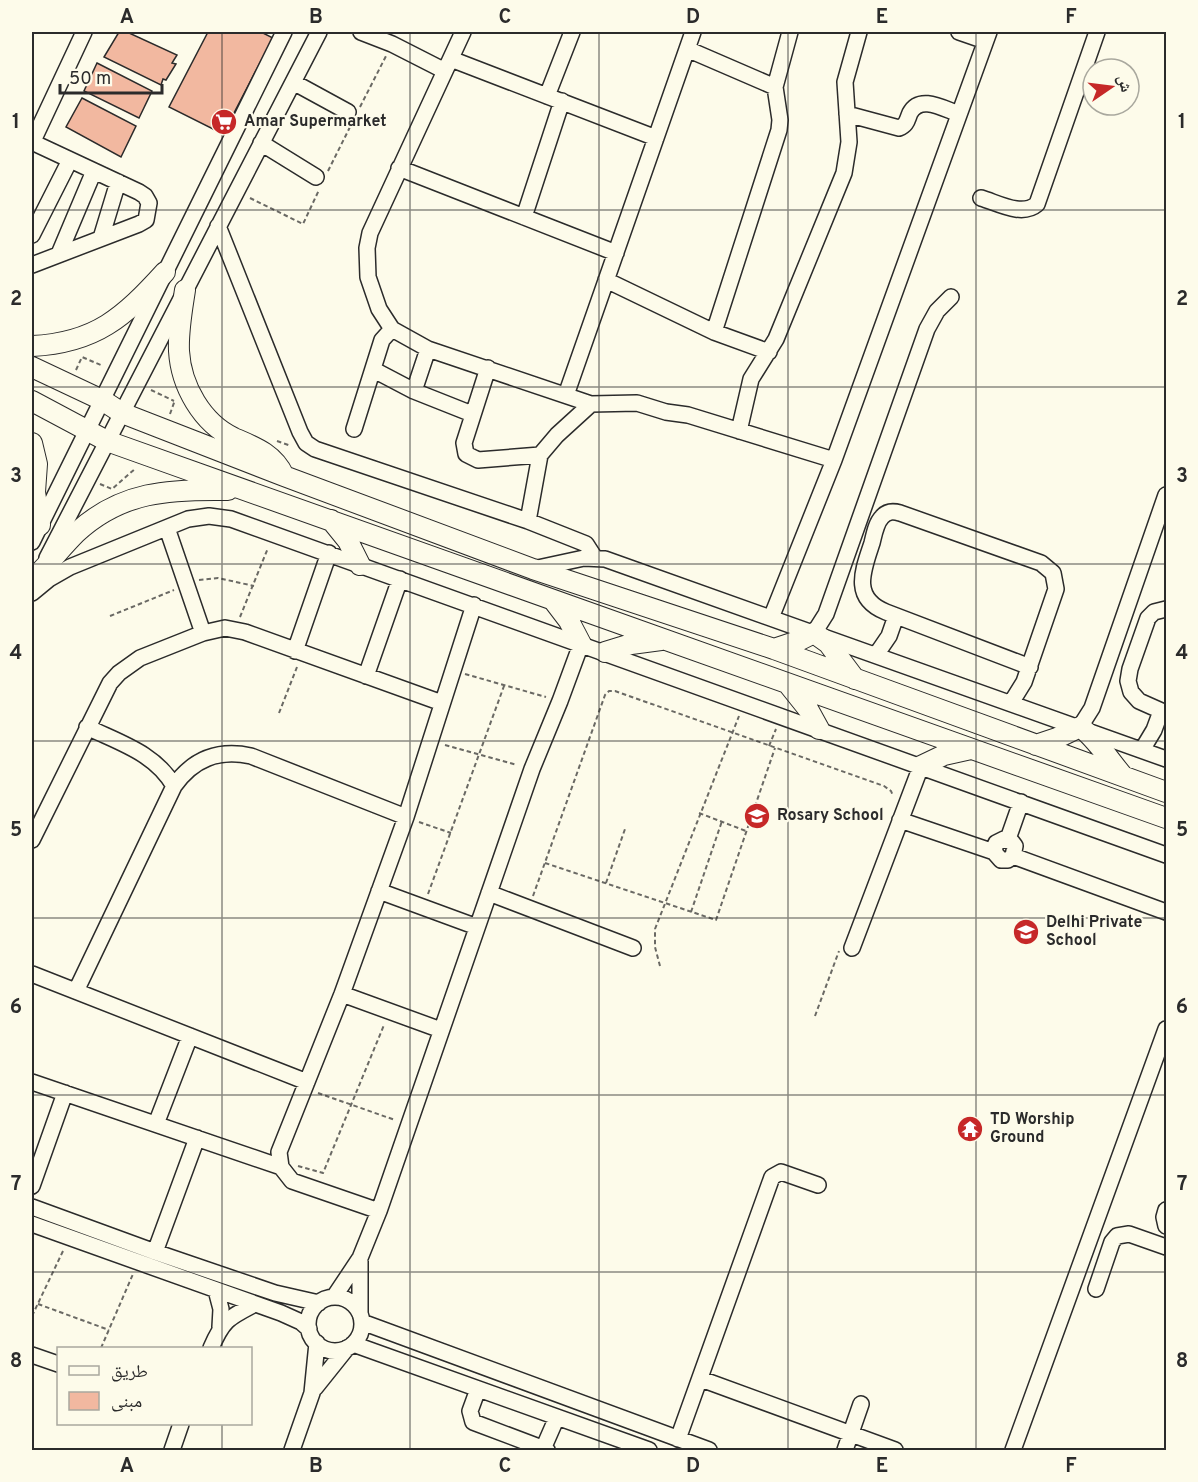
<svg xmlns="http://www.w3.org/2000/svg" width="1198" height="1482" viewBox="0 0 1198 1482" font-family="Overpass,'Noto Naskh Arabic',sans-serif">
<rect width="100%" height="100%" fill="#fdfbea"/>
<!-- building -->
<path fill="#f2b8a0" stroke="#2b2b2b" stroke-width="1.5" d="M119,32H127L177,55L172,63L176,64L166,80L163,79L161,85L104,57Z
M208,32H261L273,38L223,134L169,107Z
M97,63L152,91L139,118L84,91Z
M82,98L136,126L121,157L66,127Z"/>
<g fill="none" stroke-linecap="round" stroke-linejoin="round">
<!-- minor casing -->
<g stroke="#2b2b2b" stroke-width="18">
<path id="minor" d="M361,32L392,44L445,71
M463,32L370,233L367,248L368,277L379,309L392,329L428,349L591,404L637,403L666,412L688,415L834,460
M959,32L985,41
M687,49L775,87
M451,59L656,138
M293,82L348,112
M547,96L572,32
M847,114L899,128C907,125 907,120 910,113C920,94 944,109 959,114
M32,143L84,32
M261,143L316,177
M399,168L616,253
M981,198C998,203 1022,217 1037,204L1097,32
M524,217L562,101
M218,226L300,432L306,443L315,449L528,521L586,544L595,558
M32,235L70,160
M101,238L118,182
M59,254L94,171
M32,265L139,224L146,220L149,203L145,196L139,192L32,142
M606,280L714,332L769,352
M714,332L779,130L780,120L775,87L790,32
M488,368L464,443L466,454L478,460L540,455
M374,370L414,391L472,414
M414,391L428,349
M566,395L693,32
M354,429L382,340L392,329
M739,431L751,379L776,339L844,173L849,142L845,82L859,32
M528,521L540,455L557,435L591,404
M167,528L203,633
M32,542L284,32
M47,558L319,32
M533,569L584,558L605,559L1166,759
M32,593L49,579L70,567L188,519L209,516L231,519L1166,855
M1166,609L1154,612L1148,618L1130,669L1128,681L1131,692L1139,701L1166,713
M771,618L834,460L989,32
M814,633L826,614L927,329L937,311L951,297
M295,651L329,553
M876,655L889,636L896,616
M366,676L400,579
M1011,703L1024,682L1056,589L1053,573L1041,563L900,513C893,511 887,511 882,517C876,523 874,535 872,543C863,570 851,598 886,612L1030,667
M87,727C120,743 155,753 174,786
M1080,727L1092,708L1166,495
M1142,750L1154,730L1161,711
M900,820L994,852L1001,860H1008L1013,856L1015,846L1012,842L1004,839L996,843L994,852
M1008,839L1021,802
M32,840L110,683L119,673L140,658L203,633L225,628L245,632L442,703
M1013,856L1166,912
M379,891L477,927
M489,893L633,948
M852,948L921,766
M32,974L307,1082
M76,991L174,786C193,759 218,749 251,756L406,817
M342,994L441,1030
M32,1082L281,1167
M156,1124L190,1036
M32,1186L65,1093
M32,1207L155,1252L275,1293L319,1303
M1166,1210L1164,1217L1166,1226
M379,1211L292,1181L281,1167L279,1152L342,994L406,817L474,605
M32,1224L281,1313L301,1322L309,1329
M155,1252L197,1138
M1096,1289L1112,1242L1117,1236L1129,1234L1166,1247
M216,1290L221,1309L220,1327
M334,1297L360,1258L379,1211L532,769L560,701L581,644
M308 1324a27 27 0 1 1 54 0a27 27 0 1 1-54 0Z
M360,1314V1261
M362,1322L709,1450
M353,1344L649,1450
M211,1348C223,1320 228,1318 255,1304
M32,1355L58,1364
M701,1379L895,1450
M315,1388L347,1348
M478,1389L470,1411L473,1422L547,1450
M678,1439L772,1177L781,1172L818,1185
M543,1449L557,1417
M172,1450L181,1424
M292,1450L312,1393L317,1343
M845,1450L861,1404
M1013,1450L1166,1029"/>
</g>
<!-- major casing -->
<g stroke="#2b2b2b" stroke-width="22">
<path id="major" d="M185,290C182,310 178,331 179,351C181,386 202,423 234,438C255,447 274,454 284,476
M32,346C96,343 124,317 165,272
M32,367L102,400L122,413L284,476L533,569L774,649L1166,792
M32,401L107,441L1166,818
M32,443L37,464L35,492L40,525
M331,520L348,541L360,565
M38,574C51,561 63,546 76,533C121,491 170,489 228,490
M553,600L569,621L581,644
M774,649L798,641L814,633L828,643L855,679
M605,652L631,644L661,640
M788,684L808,709L819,729
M1036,745L1057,738L1080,727C1095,737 1110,761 1123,776
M921,766L944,755L971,749"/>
</g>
<!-- path -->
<path stroke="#6a6964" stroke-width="2" stroke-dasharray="4.5 3" stroke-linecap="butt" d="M360,107L386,56
M328,171L351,125
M250,198L303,224L319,190
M76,370L82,357L103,366
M151,390L174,401
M170,414L175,400
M277,441L291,446
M100,484L112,489L136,468
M199,580L218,578L254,586
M110,616L174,590
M240,617L268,548
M465,674L546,697
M279,713L297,667
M445,745L517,765
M769,746L776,729
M699,813L746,831
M419,822L451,833
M545,863L716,920L775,748
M606,883L625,829
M428,894L504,686
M533,896L605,695L609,691H615L884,786L891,791L893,796
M691,912L722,821
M660,966L655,947V929L739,716
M815,1016L839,951
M318,1093L395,1120
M298,1166L323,1173L384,1025
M38,1304L109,1330
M32,1316L63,1251
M101,1348L133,1274"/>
<!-- minor -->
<use href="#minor" stroke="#fdfbea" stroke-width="15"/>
<!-- major -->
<use href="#major" stroke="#fdfbea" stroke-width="20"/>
</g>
<!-- grid -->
<path fill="none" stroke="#2b2b2b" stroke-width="1.5" stroke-opacity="0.55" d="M222,32V1348M410,32V1450M599,32V1450M788,32V1450M976,32V1450M32,210H1166M32,387H1166M32,564H1166M32,741H1166M32,918H1166M32,1095H1166M32,1272H1166M222,1424V1450"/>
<!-- icons -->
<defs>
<g id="supermarket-disc" transform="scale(1.35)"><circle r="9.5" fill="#c62828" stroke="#fdfbea"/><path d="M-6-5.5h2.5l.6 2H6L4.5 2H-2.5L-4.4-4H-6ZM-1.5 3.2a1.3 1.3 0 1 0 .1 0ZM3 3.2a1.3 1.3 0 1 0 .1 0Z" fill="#fff"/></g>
<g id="school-disc" transform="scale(1.35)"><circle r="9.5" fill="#c62828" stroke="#fdfbea"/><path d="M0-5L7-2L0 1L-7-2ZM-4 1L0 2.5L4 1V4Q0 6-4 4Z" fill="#fff"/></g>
<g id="temple-disc" transform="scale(1.35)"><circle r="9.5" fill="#c62828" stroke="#fdfbea"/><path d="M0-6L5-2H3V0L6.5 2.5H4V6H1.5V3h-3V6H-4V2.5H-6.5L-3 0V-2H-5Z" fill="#fff"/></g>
</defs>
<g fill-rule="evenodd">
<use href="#supermarket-disc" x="224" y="122"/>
<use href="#school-disc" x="757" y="816"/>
<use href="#school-disc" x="1026" y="932"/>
<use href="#temple-disc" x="970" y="1129"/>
</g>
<g text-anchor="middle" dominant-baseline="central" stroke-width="4.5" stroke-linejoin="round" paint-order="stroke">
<!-- poi labels -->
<g font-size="16" font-weight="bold" fill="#2b2b2b" stroke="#fdfbea" text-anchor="start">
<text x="244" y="122">Amar Supermarket</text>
<text x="777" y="816">Rosary School</text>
<text x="1046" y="923">Delhi Private<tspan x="1046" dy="18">School</tspan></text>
<text x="990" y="1120">TD Worship<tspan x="990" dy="18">Ground</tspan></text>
</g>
</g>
<!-- border -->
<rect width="1198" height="1482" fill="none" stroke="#fdfbea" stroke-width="66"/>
<!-- legend -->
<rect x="57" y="1347" width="195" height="78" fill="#fdfbea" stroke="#a9a89e" stroke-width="1.5"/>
<rect x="69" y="1366" width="30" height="9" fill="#fdfbea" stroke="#a9a89e" stroke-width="1.5"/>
<text x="111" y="1377" font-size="18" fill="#2b2b2b">طريق</text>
<rect x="69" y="1392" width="30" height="18" fill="#f2b8a0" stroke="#a9a89e" stroke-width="1.5"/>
<text x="111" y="1407" font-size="18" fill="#2b2b2b">مبنى</text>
<!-- north arrow -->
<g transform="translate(1111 87) rotate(76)"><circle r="28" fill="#fdfbea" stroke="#a9a89e" stroke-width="1.5"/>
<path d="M0-4.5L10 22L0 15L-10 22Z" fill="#c62828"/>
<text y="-9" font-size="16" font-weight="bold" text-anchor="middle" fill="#2b2b2b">ش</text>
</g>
<!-- scale -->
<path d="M60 84v9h102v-9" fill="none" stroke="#2b2b2b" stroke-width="3"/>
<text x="69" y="84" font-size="18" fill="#2b2b2b" stroke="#fdfbea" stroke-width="4.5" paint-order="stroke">50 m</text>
<rect x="33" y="33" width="1132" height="1416" fill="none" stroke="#2b2b2b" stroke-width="2"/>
<g font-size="20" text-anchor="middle" font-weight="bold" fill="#2b2b2b">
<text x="127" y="23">A</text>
<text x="316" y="23">B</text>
<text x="505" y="23">C</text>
<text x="693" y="23">D</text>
<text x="882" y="23">E</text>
<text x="1071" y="23">F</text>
<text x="16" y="128">1</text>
<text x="1182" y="128">1</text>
<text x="16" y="305">2</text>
<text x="1182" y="305">2</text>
<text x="16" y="482">3</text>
<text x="1182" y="482">3</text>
<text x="16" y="659">4</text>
<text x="1182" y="659">4</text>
<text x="16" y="836">5</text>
<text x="1182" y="836">5</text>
<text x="16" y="1013">6</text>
<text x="1182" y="1013">6</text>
<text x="16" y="1190">7</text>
<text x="1182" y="1190">7</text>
<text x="16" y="1367">8</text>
<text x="1182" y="1367">8</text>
<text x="127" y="1472">A</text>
<text x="316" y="1472">B</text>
<text x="505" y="1472">C</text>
<text x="693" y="1472">D</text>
<text x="882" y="1472">E</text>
<text x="1071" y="1472">F</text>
</g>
</svg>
